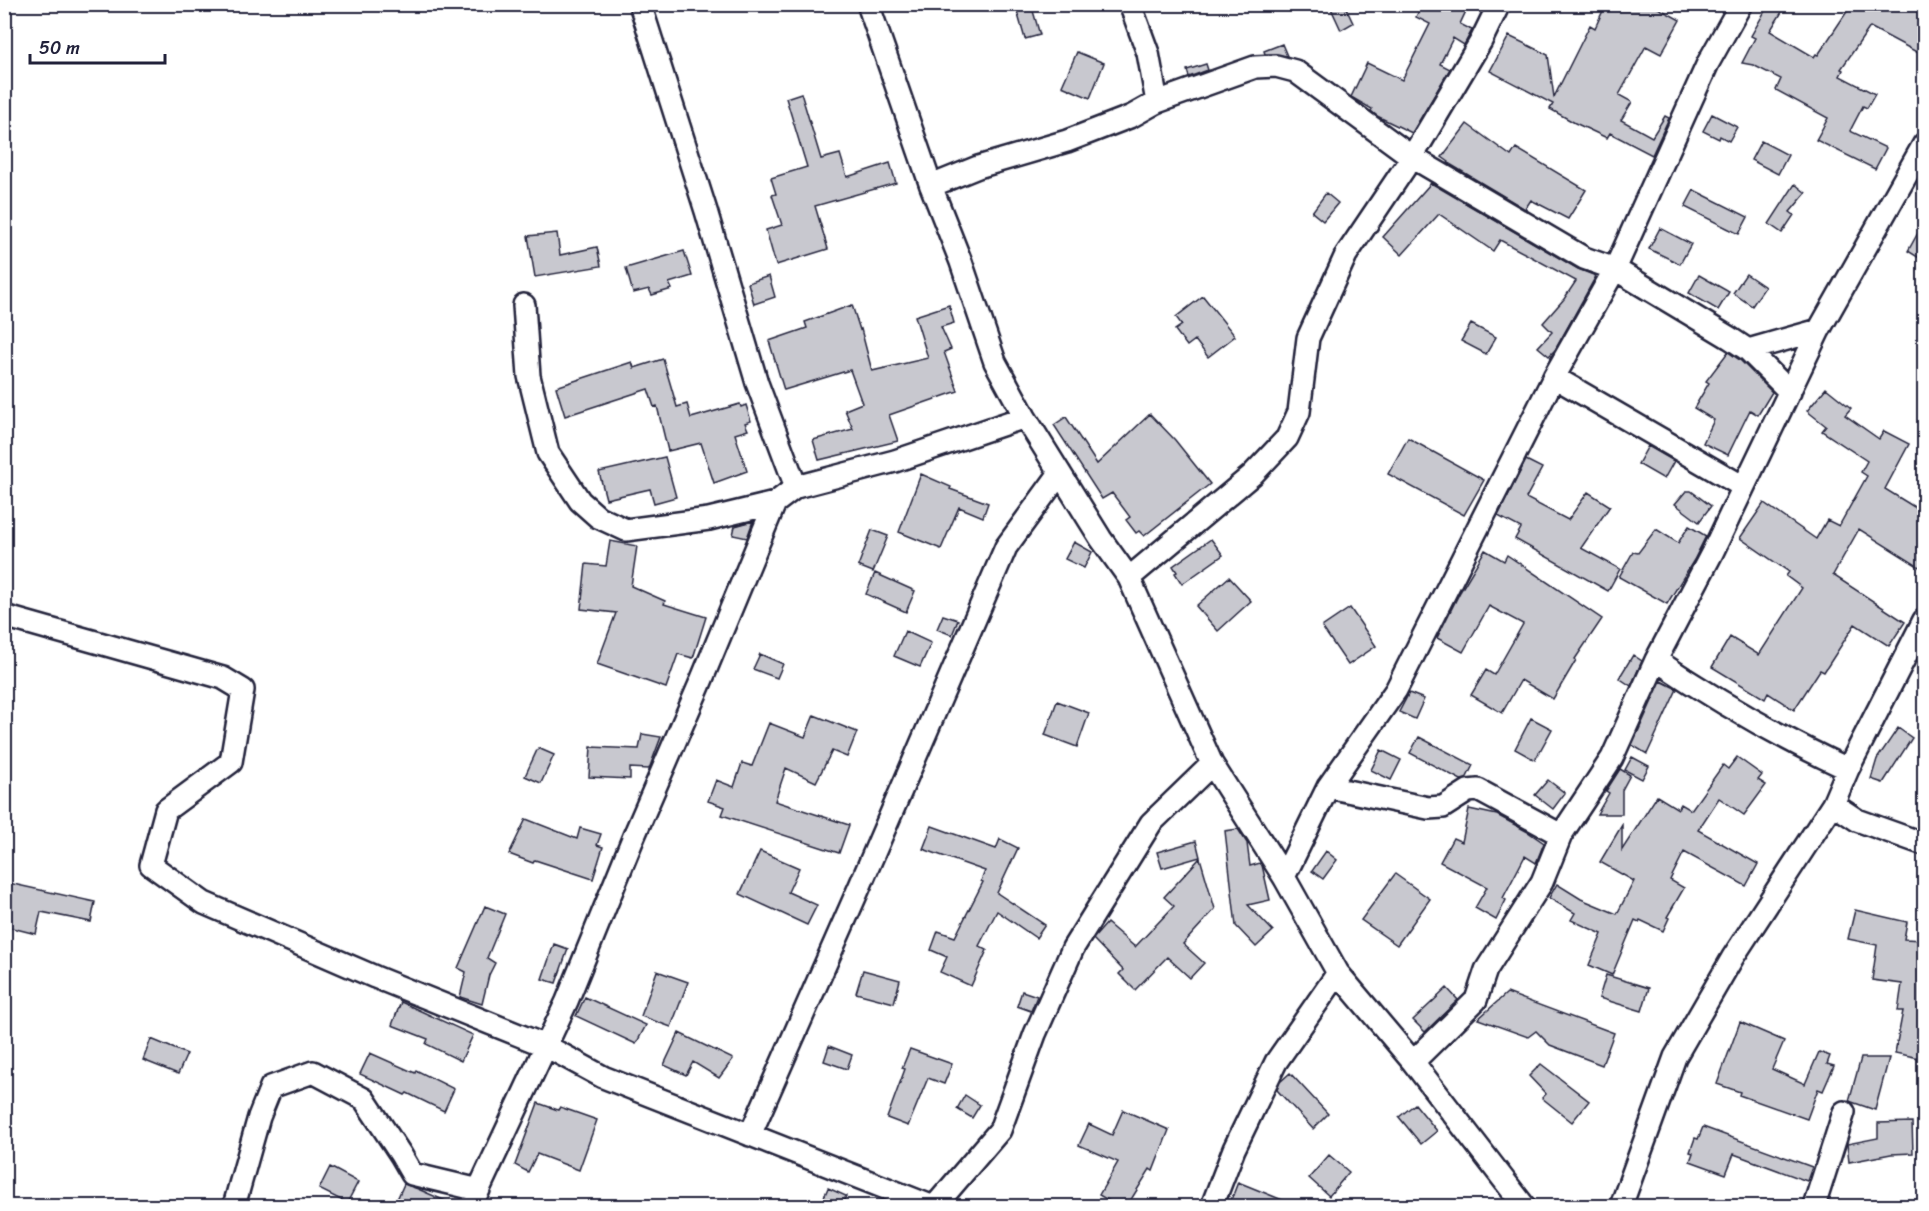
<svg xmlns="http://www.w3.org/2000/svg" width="1929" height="1211" viewBox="0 0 1929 1211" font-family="Sriracha,sans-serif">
<rect width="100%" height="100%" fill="#fff"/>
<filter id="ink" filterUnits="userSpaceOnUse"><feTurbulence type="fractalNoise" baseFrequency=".0167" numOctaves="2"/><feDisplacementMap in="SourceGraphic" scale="12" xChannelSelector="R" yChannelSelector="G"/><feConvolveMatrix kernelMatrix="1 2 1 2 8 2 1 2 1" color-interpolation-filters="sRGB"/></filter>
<g filter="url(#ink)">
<!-- building -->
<path fill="#c8c8cf" stroke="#22223b" stroke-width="1.5" d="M1015,4H1031L1040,35L1025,39Z
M1329,4H1344L1353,23L1341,30Z
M1422,4H1451L1466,11L1460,24L1472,30L1464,45L1453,38L1440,64L1450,69L1412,133L1377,116L1371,111L1372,109L1351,97L1367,63L1402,80L1430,24L1416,17Z
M1606,4H1651L1680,20L1661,54L1646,46L1619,95L1632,102L1621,120L1652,137L1665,116L1669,118L1652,155L1610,133L1607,138L1575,123L1550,109L1553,104L1490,71L1509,36L1548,55L1554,97L1590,25L1595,28Z
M1769,4H1787L1770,31L1814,57L1816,54L1818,55L1852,4H1924V56L1870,27L1841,69L1843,70L1840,76L1875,94L1867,108L1863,106L1850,131L1886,148L1875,169L1816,140L1828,118L1776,90L1781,79L1753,65L1742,63L1755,38L1751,36Z
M1282,44L1287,56L1265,54L1264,51Z
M1077,52L1104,63L1090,98L1062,86Z
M1206,64L1208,70L1189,77L1187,70Z
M801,93L821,159L840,154L847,177L890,163L896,183L815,206L828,249L776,265L766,230L782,225L772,195L776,194L771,178L807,167L786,98Z
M1712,114L1737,127L1729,141L1720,136L1719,139L1703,131Z
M1467,124L1511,156L1516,148L1586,190L1568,219L1531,200L1525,209L1448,163L1449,162L1442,157Z
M1761,141L1788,155L1778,174L1751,160Z
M1431,183L1578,269L1596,276L1555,350L1549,356L1538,347L1552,332L1543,323L1564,299L1576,281L1500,240L1493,251L1439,214L1402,255L1383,237Z
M1795,184L1806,193L1790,212L1794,215L1782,233L1769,224Z
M1694,190L1748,217L1739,234L1685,207Z
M1326,193L1338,203L1323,221L1312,212Z
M1924,222V261L1908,251Z
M1660,228L1691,244L1680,264L1649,249Z
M557,233L560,255L597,247L601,266L535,277L528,236Z
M684,251L692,276L669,283L672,289L652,295L649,289L633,293L626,268Z
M1746,274L1765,287L1752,306L1733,293Z
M1699,275L1729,292L1718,310L1689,293Z
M769,276L775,297L754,304L748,283Z
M1203,296L1235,336L1208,357L1195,340L1187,346L1175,330L1182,325L1176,317Z
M852,305L860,330L861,329L872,371L928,358L915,316L949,305L954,323L941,327L951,349L944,352L958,391L889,415L898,441L819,460L813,440L853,429L845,410L862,403L850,370L784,390L769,341L807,328L805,322Z
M1471,324L1496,337L1486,354L1461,341Z
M1728,352L1741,361L1772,392L1758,415L1750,410L1728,455L1703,443L1714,420L1694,408L1709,383L1706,381Z
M663,359L677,407L687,404L691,418L740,404L741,407L746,405L751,421L745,423L748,430L735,434L747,471L714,483L701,443L668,451L657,406L654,407L648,389L565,416L556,387L632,362L634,368Z
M1826,388L1851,408L1845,415L1879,439L1884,431L1909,444L1885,489L1924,513V570L1859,529L1833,575L1905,622L1889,646L1855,624L1824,672L1820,670L1794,710L1768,693L1765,699L1712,667L1730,637L1759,655L1802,588L1786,576L1789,572L1740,538L1764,503L1816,539L1827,520L1839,526L1867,476L1861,472L1867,461L1822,431L1826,426L1807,411Z
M1150,414L1175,440L1210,484L1144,536L1139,531L1136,533L1126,520L1130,517L1112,493L1102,499L1054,425L1066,417L1097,464Z
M1408,438L1484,480L1464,515L1388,474Z
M1648,446L1674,461L1664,479L1638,464Z
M665,457L676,497L654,503L650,489L606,499L599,472Z
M1526,460L1542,468L1526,498L1568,520L1588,492L1610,506L1581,548L1620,569L1608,591L1515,539L1521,528L1498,516Z
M921,474L951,487L950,489L988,503L983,517L959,507L941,549L899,532Z
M1686,491H1691L1711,506L1699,522L1675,504Z
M753,521L747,538L733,535L735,526Z
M1689,526L1706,536L1694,560L1667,604L1619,577L1633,552L1638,553L1656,529L1678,543Z
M872,530L888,536L873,572L858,566Z
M1211,539L1223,555L1182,584L1175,573L1177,572L1173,566Z
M610,541L637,546L631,586L665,601L664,604L706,617L693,658L678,654L666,688L597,664L616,613L581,609L586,564L606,566Z
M1074,542L1092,552L1084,568L1065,559Z
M1485,550L1504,561L1507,555L1602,619L1575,659L1576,660L1553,699L1521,680L1502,713L1471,695L1486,670L1494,675L1523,624L1489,606L1463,652L1437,638L1460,592Z
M875,573L915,591L906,612L866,594Z
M1229,577L1251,601L1218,631L1196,606Z
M1350,608L1376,646L1348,665L1322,627Z
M943,615L958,620L952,635L937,629Z
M905,631L931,643L920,667L894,656Z
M760,654L783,664L777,678L753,669Z
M1633,655L1642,661L1631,686L1619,678Z
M1661,681L1677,689L1647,754L1632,745Z
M1409,693L1424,699L1415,719L1399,712Z
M1057,701L1089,713L1077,747L1045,735Z
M814,715L857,732L847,757L832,751L816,782L786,768L775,801L849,825L839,853L722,815L725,807L708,801L716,780L734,787L742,763L752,766L769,723L805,737Z
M1531,718L1552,729L1535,760L1515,749Z
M1898,728L1912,738L1883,783L1871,779L1877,759Z
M642,734L661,737L649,769L630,768V779L589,777L591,747L639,749Z
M1419,737L1473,765L1466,779L1461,780L1410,753Z
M538,748L554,755L541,783L525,776Z
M1381,750L1401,760L1391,780L1371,770Z
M1632,757L1649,766L1642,779L1625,770Z
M1737,757L1762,775L1758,780L1766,785L1744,815L1719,798L1698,830L1758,864L1746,886L1684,852L1670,880L1684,888L1667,917L1669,918L1663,931L1640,920L1639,922L1635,920L1612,975L1589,965L1602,934L1571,920L1575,913L1549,898L1557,884L1581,899L1617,914L1634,881L1600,862L1622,825V850L1657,796L1678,809L1681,804L1691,810L1723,765L1728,769Z
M1620,769L1630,775L1622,790V814H1597L1609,793L1606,791Z
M1548,780L1565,793L1553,809L1535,795Z
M1469,809L1497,815L1528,832L1544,843L1536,863L1525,856L1503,898L1506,900L1496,920L1475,908L1487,887L1440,862L1453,838L1462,842Z
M526,819L577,839L580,828L601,834L597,845L603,847L593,879L535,860L533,863L509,854Z
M932,826L996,849L1000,839L1018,848L997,893L1045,925L1036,938L997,911L979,946L987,950L971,986L940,972L947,957L931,950L938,931L955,937L983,882L981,881L985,871L923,849Z
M1238,829L1247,843L1250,866L1260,863L1262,865L1270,900L1248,905L1273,931L1256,947L1236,926L1225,831Z
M1196,841L1200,857L1162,868L1157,852Z
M760,851L799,868L788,892L817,905L807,925L740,894Z
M1326,851L1337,860L1323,879L1312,871Z
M1200,858L1215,909L1183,944L1204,963L1190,978L1167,957L1135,990L1119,974L1123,970L1093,939L1107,923L1135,947L1174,906L1164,897Z
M1395,874L1430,899L1397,945L1361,920Z
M4,882L95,902L91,922L41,912L36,934L4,926Z
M485,906L505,914L487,958L495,963L489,975L482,1004L460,997L466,972L458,968Z
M1855,910L1907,922L1904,939L1924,940V1059L1895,1053L1903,1011H1898L1902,984L1872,980L1877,945L1848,939Z
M554,944L568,949L556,983L542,979Z
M863,970L900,980L894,1003L856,993Z
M657,971L688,982L671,1027L641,1016Z
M1606,975L1649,988L1642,1011L1599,998Z
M1447,988L1458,1000L1425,1032L1413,1020Z
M1022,991L1037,996L1031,1011L1017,1006Z
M1507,993L1614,1033L1602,1065L1550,1045L1536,1031L1528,1037L1478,1019Z
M585,997L646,1025L636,1044L576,1016Z
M401,1002L473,1035L461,1061L426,1044L428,1039L392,1025Z
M1740,1022L1784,1041L1772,1069L1805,1084L1819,1052L1830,1056L1827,1064L1834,1066L1823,1091L1818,1089L1807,1119L1739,1095L1740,1092L1717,1084Z
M679,1033L733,1059L719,1078L693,1062L686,1075L664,1065Z
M151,1039L187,1054L178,1074L143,1060Z
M829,1046L852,1055L847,1069L824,1061Z
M910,1049L952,1064L944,1084L928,1078L908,1126L887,1118L905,1069L902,1068Z
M370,1053L415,1073L416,1070L454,1089L444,1111L407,1093L405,1095L360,1074Z
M1861,1058H1889L1875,1110L1849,1101Z
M1541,1064L1589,1101L1572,1122L1542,1098L1546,1094L1529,1076Z
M1290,1073L1328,1114L1313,1129L1277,1090L1280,1082Z
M965,1095L980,1105L972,1118L957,1109Z
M538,1103L558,1110L560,1107L597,1120L579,1170L537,1154L528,1172L515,1165Z
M1415,1104L1437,1131L1421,1144L1399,1117Z
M1123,1110L1169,1130L1153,1171L1150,1169L1127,1206H1118L1099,1195L1118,1162L1079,1145L1089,1124L1112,1135Z
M1912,1122L1913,1153L1891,1154L1849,1162L1847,1144L1878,1138V1123Z
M1703,1127L1812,1167L1807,1181L1734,1154L1726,1174L1690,1161L1693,1153L1690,1152L1695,1138L1698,1139Z
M1329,1155L1349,1172L1329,1196L1309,1178Z
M330,1167L358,1182L347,1203L319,1189Z
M1238,1182L1297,1206H1240L1230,1203Z
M404,1184L418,1189L457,1206H394Z
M828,1188L846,1196L841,1206H820Z"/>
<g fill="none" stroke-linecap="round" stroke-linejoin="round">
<!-- street casing -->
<g stroke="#22223b" stroke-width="26">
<path id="street" d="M640,4L706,211L757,383L796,487
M868,4L931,186L961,262L995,362L1025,417L1101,539L1129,578L1212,764L1284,877L1338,973L1413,1062L1524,1206
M1130,4L1148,53L1157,102
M931,186L978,167L1067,141L1132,116L1157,102L1255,67L1276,66L1295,71L1412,157L1584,258L1615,269L1730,338L1748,350L1790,392
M524,305L529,376L548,453L580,501L598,517L626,530L709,519L775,503
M1748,350L1819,330
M1554,377L1742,486
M1129,578L1252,475L1287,438L1299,412L1308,338L1346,255L1412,157L1481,41L1499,4
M4,616L223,678L243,690L231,762L166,810L151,865L204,903L375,977L546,1046L603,1077L931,1206
M1656,660C1717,701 1781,738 1848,769
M1328,787L1428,808L1443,807L1468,791L1478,790L1561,835
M1833,804L1857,820L1924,844
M1284,877L1328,787L1396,690L1554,377L1615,269L1708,63L1741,4
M1413,1062L1476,1000L1486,970L1542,882L1561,835L1612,758L1656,660L1712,553L1819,330L1924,144
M750,1135L859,888L1006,547L1060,473
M234,1206L259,1117L271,1087L313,1072L364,1099L401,1155L412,1174L479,1190
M471,1206L567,1001L634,836L699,686L775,503L796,487L895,461L1025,417
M935,1206L1000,1130L1035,1034L1073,948L1151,823L1212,764
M1212,1206L1234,1149L1276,1062L1338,973
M1621,1206L1675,1057L1733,957L1833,804L1848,769L1924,620
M1814,1206L1844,1112"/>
</g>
<!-- street -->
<use href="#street" stroke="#fff" stroke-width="21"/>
</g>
</g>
<!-- margin -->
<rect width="1929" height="1211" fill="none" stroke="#fff" stroke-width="24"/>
<rect x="12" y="12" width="1905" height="1187" fill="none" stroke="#22223b" stroke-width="2" filter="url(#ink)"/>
<!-- scale -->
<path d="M30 54v9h135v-9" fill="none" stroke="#22223b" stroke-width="3"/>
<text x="39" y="54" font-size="18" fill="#22223b" stroke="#ffffff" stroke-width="4.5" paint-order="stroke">50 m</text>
</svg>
